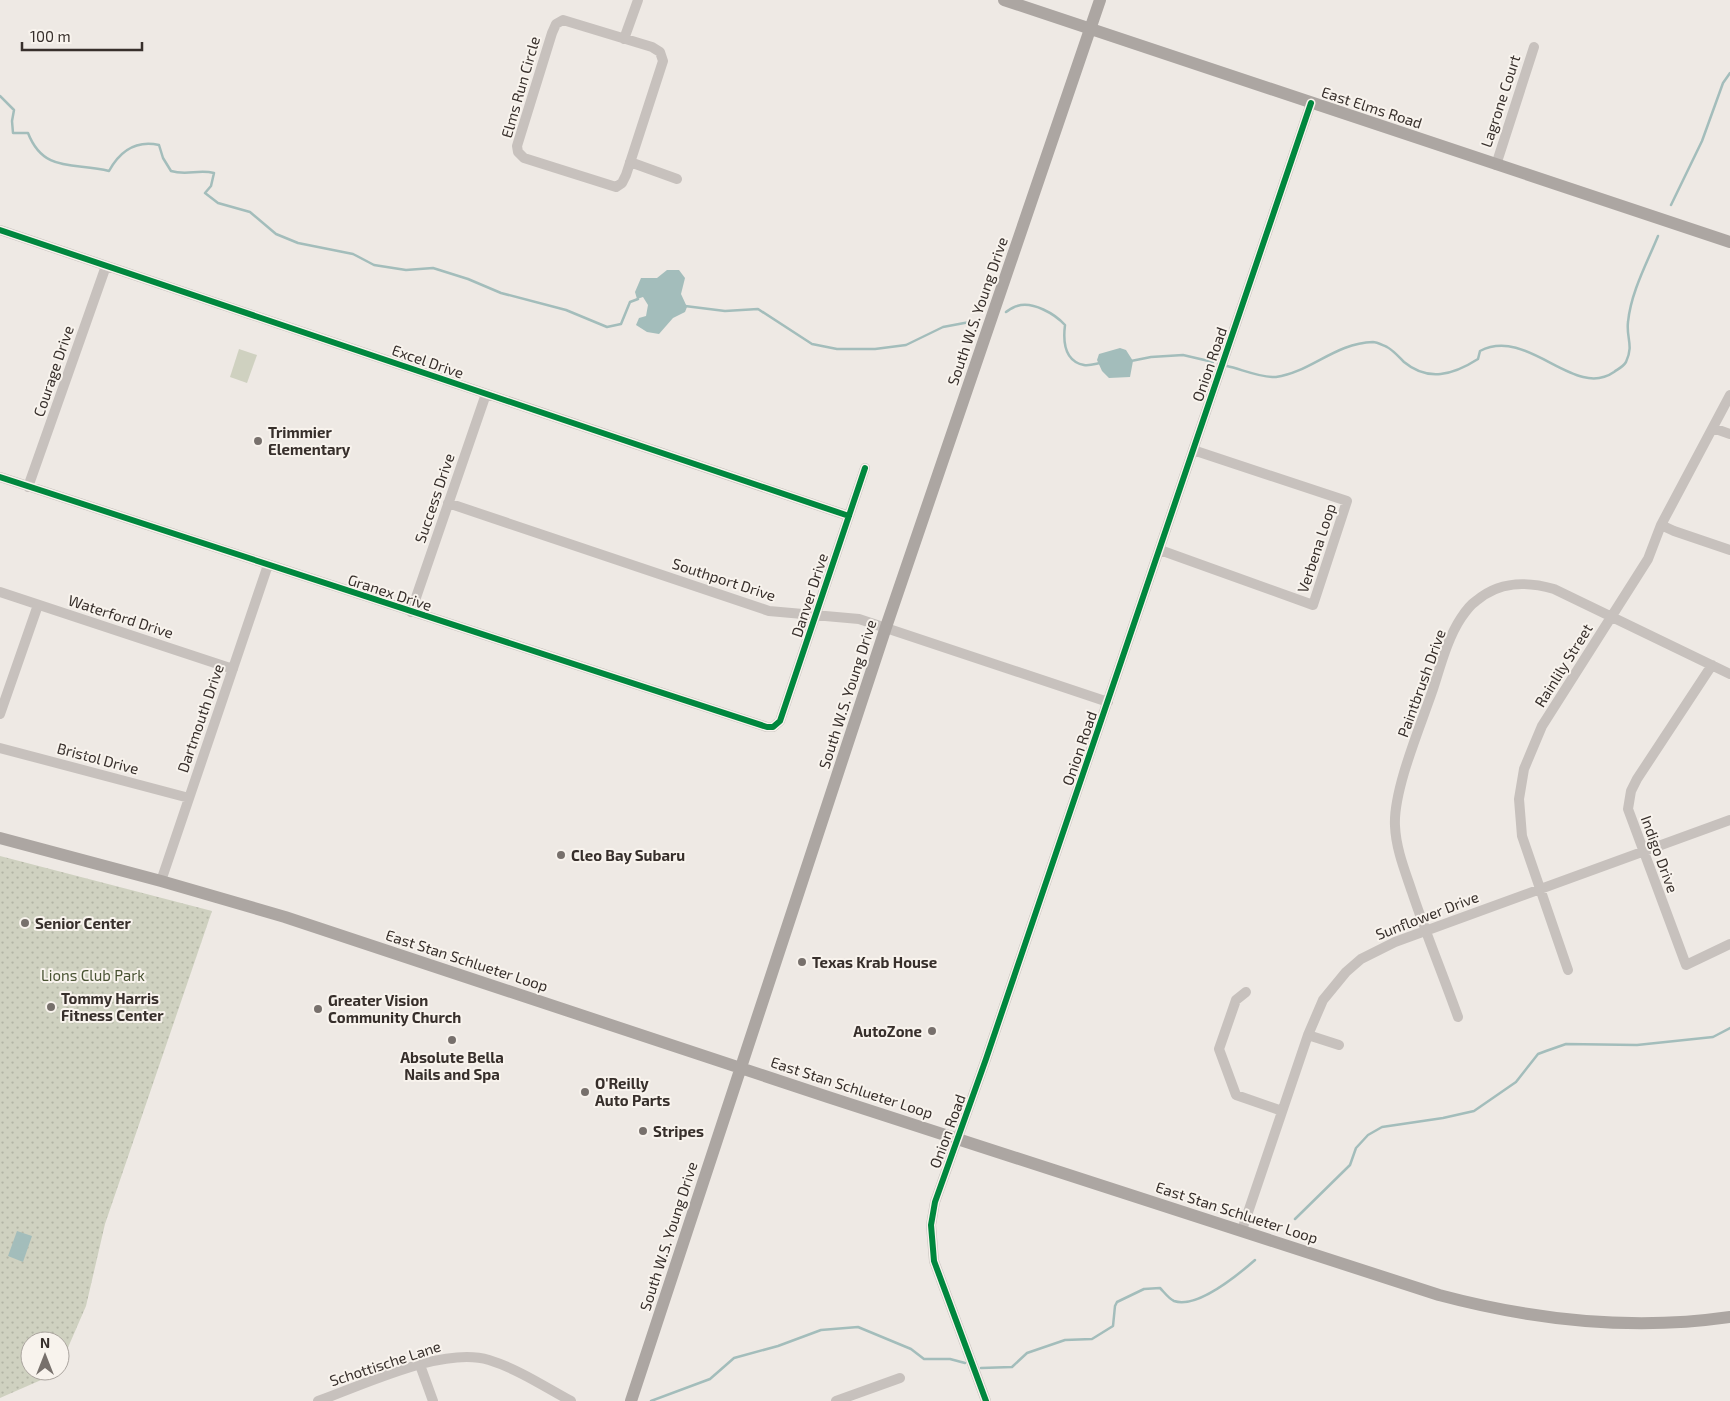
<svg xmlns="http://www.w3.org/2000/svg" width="1730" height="1401" viewBox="0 0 1730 1401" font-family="'Exo 2',sans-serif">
<defs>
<pattern id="park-dots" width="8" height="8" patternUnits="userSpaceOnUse" patternTransform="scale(1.25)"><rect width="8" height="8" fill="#cfd1c0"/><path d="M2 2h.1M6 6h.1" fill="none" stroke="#b2b4a5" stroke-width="1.8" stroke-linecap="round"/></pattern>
</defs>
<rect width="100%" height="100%" fill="#eee9e4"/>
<!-- green -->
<path fill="#cfd1c0" d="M239,349L257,355L247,383L230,377Z"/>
<!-- park -->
<path fill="url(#park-dots)" d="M0,856L212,911L105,1224L86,1306L60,1366V1341H30V1371L57,1373L0,1398Z"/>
<!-- water -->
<path fill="#a3bdbb" d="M667,270H679L685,278L681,294L687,307L685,312L673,318L659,334L647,332L636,325L639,318L646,316L648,305L643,297L637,299L635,292L641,278H657Z
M1120,348L1126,350L1133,361L1130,377L1109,378L1102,371L1097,360L1099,354Z
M17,1231L32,1236L23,1262L8,1256Z"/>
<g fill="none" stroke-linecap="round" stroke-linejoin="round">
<!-- stream -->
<path stroke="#a3bdbb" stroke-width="2.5" d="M0,96L14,110L12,121L13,133H28C44,174 75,162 109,171C120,151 136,140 159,145L163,158L171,171C187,176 198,169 214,173L211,186L205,193L218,203L250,212L276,234L298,243L353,254L374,265L406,270L433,268L468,279L501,293L566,310L607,327L621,324L630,302L638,299
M1671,205L1702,141L1723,83L1730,73
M685,306L725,311L758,309L812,344L837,349H875L906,345L943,327L975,321
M1006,312C1009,310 1013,307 1017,306C1033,301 1055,314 1065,325C1063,341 1064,361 1084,365C1089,366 1095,364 1100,363
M1131,361L1151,357L1183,355L1213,362
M1227,366C1241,369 1261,378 1276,377C1311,372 1335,343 1373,342C1377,342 1382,345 1387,347C1394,351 1398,356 1404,362C1428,382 1453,375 1478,359L1480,351C1528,326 1574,400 1614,372C1618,369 1623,367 1626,362C1634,345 1626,338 1628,322C1631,292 1647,263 1658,236
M1295,1219L1350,1165L1356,1148L1368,1135L1382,1127L1443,1118L1474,1111L1516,1082L1538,1054L1546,1051L1566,1044L1637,1045L1713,1037L1730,1028
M981,1368L1012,1367L1027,1353L1065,1340L1092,1339L1113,1326L1115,1306L1117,1302L1144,1289L1160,1288C1164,1292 1169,1299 1174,1301C1197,1309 1239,1274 1255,1260
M651,1401L710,1379L734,1358L778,1346L821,1330L858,1327L911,1349L924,1359H950L965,1363"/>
<!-- minor -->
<path stroke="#c7c1bd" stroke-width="10" d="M563,20L652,47L660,52L663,61L626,175L622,183L616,187L524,158L518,152L517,146L552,33L556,24Z
M624,39L638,0
M630,162L677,179
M1496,165L1534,47
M0,230L849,516
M1713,428L1730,434
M0,477L767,727H773L780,721L865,468
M28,487L106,266
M448,503L769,611L859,619L1108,702
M1661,525L1674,531L1730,550
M1160,550L1313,605L1347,501L1193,450
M0,592L233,669
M411,612L486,394
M1712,665L1637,779L1631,791L1628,809L1686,965L1730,944
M0,714L38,605
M0,748L189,798
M161,881L268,565
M1568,970L1522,836L1519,799L1524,769L1542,726L1648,559L1661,525L1730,395
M1246,992L1236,1000L1219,1049L1236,1095L1282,1111
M1458,1017C1443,975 1426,934 1412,892C1405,871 1396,849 1395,826C1393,791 1420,727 1432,692C1440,668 1447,639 1461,618C1465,612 1470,605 1476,601C1499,581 1526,581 1554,589L1730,674
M1308,1035L1339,1045
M1242,1230L1308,1035L1323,1000L1346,972L1361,959L1395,942L1730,820
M420,1365L433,1401
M318,1401C364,1385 443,1346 489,1360C518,1369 545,1387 571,1401
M836,1401L900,1378
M986,1401L934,1261L931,1225L935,1202L986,1059L1311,103"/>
<!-- major -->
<path stroke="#aca6a2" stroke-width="12" d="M1004,0L1730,242
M0,838L161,881L285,917L828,1097L1439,1295C1533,1320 1633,1331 1730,1317
M631,1401L886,627L1100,0"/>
<!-- cycleway casing -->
<g stroke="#f8f3ed" stroke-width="9">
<path id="cycleway" d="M0,230L849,516
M0,477L767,727H773L780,721L865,468
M986,1401L934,1261L931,1225L935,1202L986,1059L1311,103"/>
</g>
<!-- cycleway -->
<use href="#cycleway" stroke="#00873e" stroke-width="6"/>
</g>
<!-- markers -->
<g fill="#77706c" stroke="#f8f3ed" stroke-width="2">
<circle cx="258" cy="441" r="5"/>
<circle cx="561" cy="855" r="5"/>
<circle cx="25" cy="923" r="5"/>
<circle cx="802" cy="962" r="5"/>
<circle cx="51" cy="1007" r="5"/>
<circle cx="318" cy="1009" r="5"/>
<circle cx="932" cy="1031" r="5"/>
<circle cx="452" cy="1040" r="5"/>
<circle cx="585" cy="1092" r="5"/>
<circle cx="643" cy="1131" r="5"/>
</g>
<g text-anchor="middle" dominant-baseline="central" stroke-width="4" stroke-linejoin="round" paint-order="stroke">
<!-- street labels -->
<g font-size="15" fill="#372f2b" stroke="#f8f3ed">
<text transform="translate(520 87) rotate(-74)">Elms Run Circle</text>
<text transform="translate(1500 101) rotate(-72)">Lagrone Court</text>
<text transform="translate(1372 107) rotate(18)">East Elms Road</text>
<text transform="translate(977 311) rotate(-71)">South W.S. Young Drive</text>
<text transform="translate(428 361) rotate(19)">Excel Drive</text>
<text transform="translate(1209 364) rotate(-71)">Onion Road</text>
<text transform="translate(53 371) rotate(-71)">Courage Drive</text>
<text transform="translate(434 498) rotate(-71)">Success Drive</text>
<text transform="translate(1316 548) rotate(-72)">Verbena Loop</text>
<text transform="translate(724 579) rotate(18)">Southport Drive</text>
<text transform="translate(390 592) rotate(18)">Granex Drive</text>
<text transform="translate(809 595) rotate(-72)">Danver Drive</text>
<text transform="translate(121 616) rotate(18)">Waterford Drive</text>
<text transform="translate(1563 665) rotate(-58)">Rainlily Street</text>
<text transform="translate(1421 683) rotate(-70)">Paintbrush Drive</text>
<text transform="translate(847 694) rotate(-72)">South W.S. Young Drive</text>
<text transform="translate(200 718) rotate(-71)">Dartmouth Drive</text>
<text transform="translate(1079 748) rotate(-71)">Onion Road</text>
<text transform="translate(98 758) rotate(15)">Bristol Drive</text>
<text transform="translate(1660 854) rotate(70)">Indigo Drive</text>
<text transform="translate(1427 915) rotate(-21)">Sunflower Drive</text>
<text transform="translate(467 960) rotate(18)">East Stan Schlueter Loop</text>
<text transform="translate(852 1087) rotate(18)">East Stan Schlueter Loop</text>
<text transform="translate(947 1131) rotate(-70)">Onion Road</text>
<text transform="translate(1237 1212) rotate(18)">East Stan Schlueter Loop</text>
<text transform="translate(668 1236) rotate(-72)">South W.S. Young Drive</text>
<text transform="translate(385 1363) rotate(-18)">Schottische Lane</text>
</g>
<!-- poi labels -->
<g font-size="15" font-weight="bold" fill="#372f2b" stroke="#f8f3ed" text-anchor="start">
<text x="268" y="432">Trimmier<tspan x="268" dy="17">Elementary</tspan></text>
<text x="571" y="855">Cleo Bay Subaru</text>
<text x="35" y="923">Senior Center</text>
<text x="812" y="962">Texas Krab House</text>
<text x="61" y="998">Tommy Harris<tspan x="61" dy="17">Fitness Center</tspan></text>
<text x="328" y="1000">Greater Vision<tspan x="328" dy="17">Community Church</tspan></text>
<text x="922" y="1031" text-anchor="end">AutoZone</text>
<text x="452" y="1057" text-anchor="middle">Absolute Bella<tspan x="452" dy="17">Nails and Spa</tspan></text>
<text x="595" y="1083">O'Reilly<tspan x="595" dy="17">Auto Parts</tspan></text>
<text x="653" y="1131">Stripes</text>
</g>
<!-- park labels -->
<g font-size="15" fill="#485232" stroke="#f8f3ed">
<text x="93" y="975">Lions Club Park</text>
</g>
</g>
<!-- north arrow -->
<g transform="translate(45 1356)"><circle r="24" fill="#f8f3ed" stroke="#aba59f"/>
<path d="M0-4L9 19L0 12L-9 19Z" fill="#77706c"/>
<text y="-8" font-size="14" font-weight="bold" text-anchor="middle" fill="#372f2b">N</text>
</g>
<!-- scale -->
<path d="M22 42v8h120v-8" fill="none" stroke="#372f2b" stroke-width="2.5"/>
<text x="30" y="42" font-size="15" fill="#372f2b" stroke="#f8f3ed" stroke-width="4" paint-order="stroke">100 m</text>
</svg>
